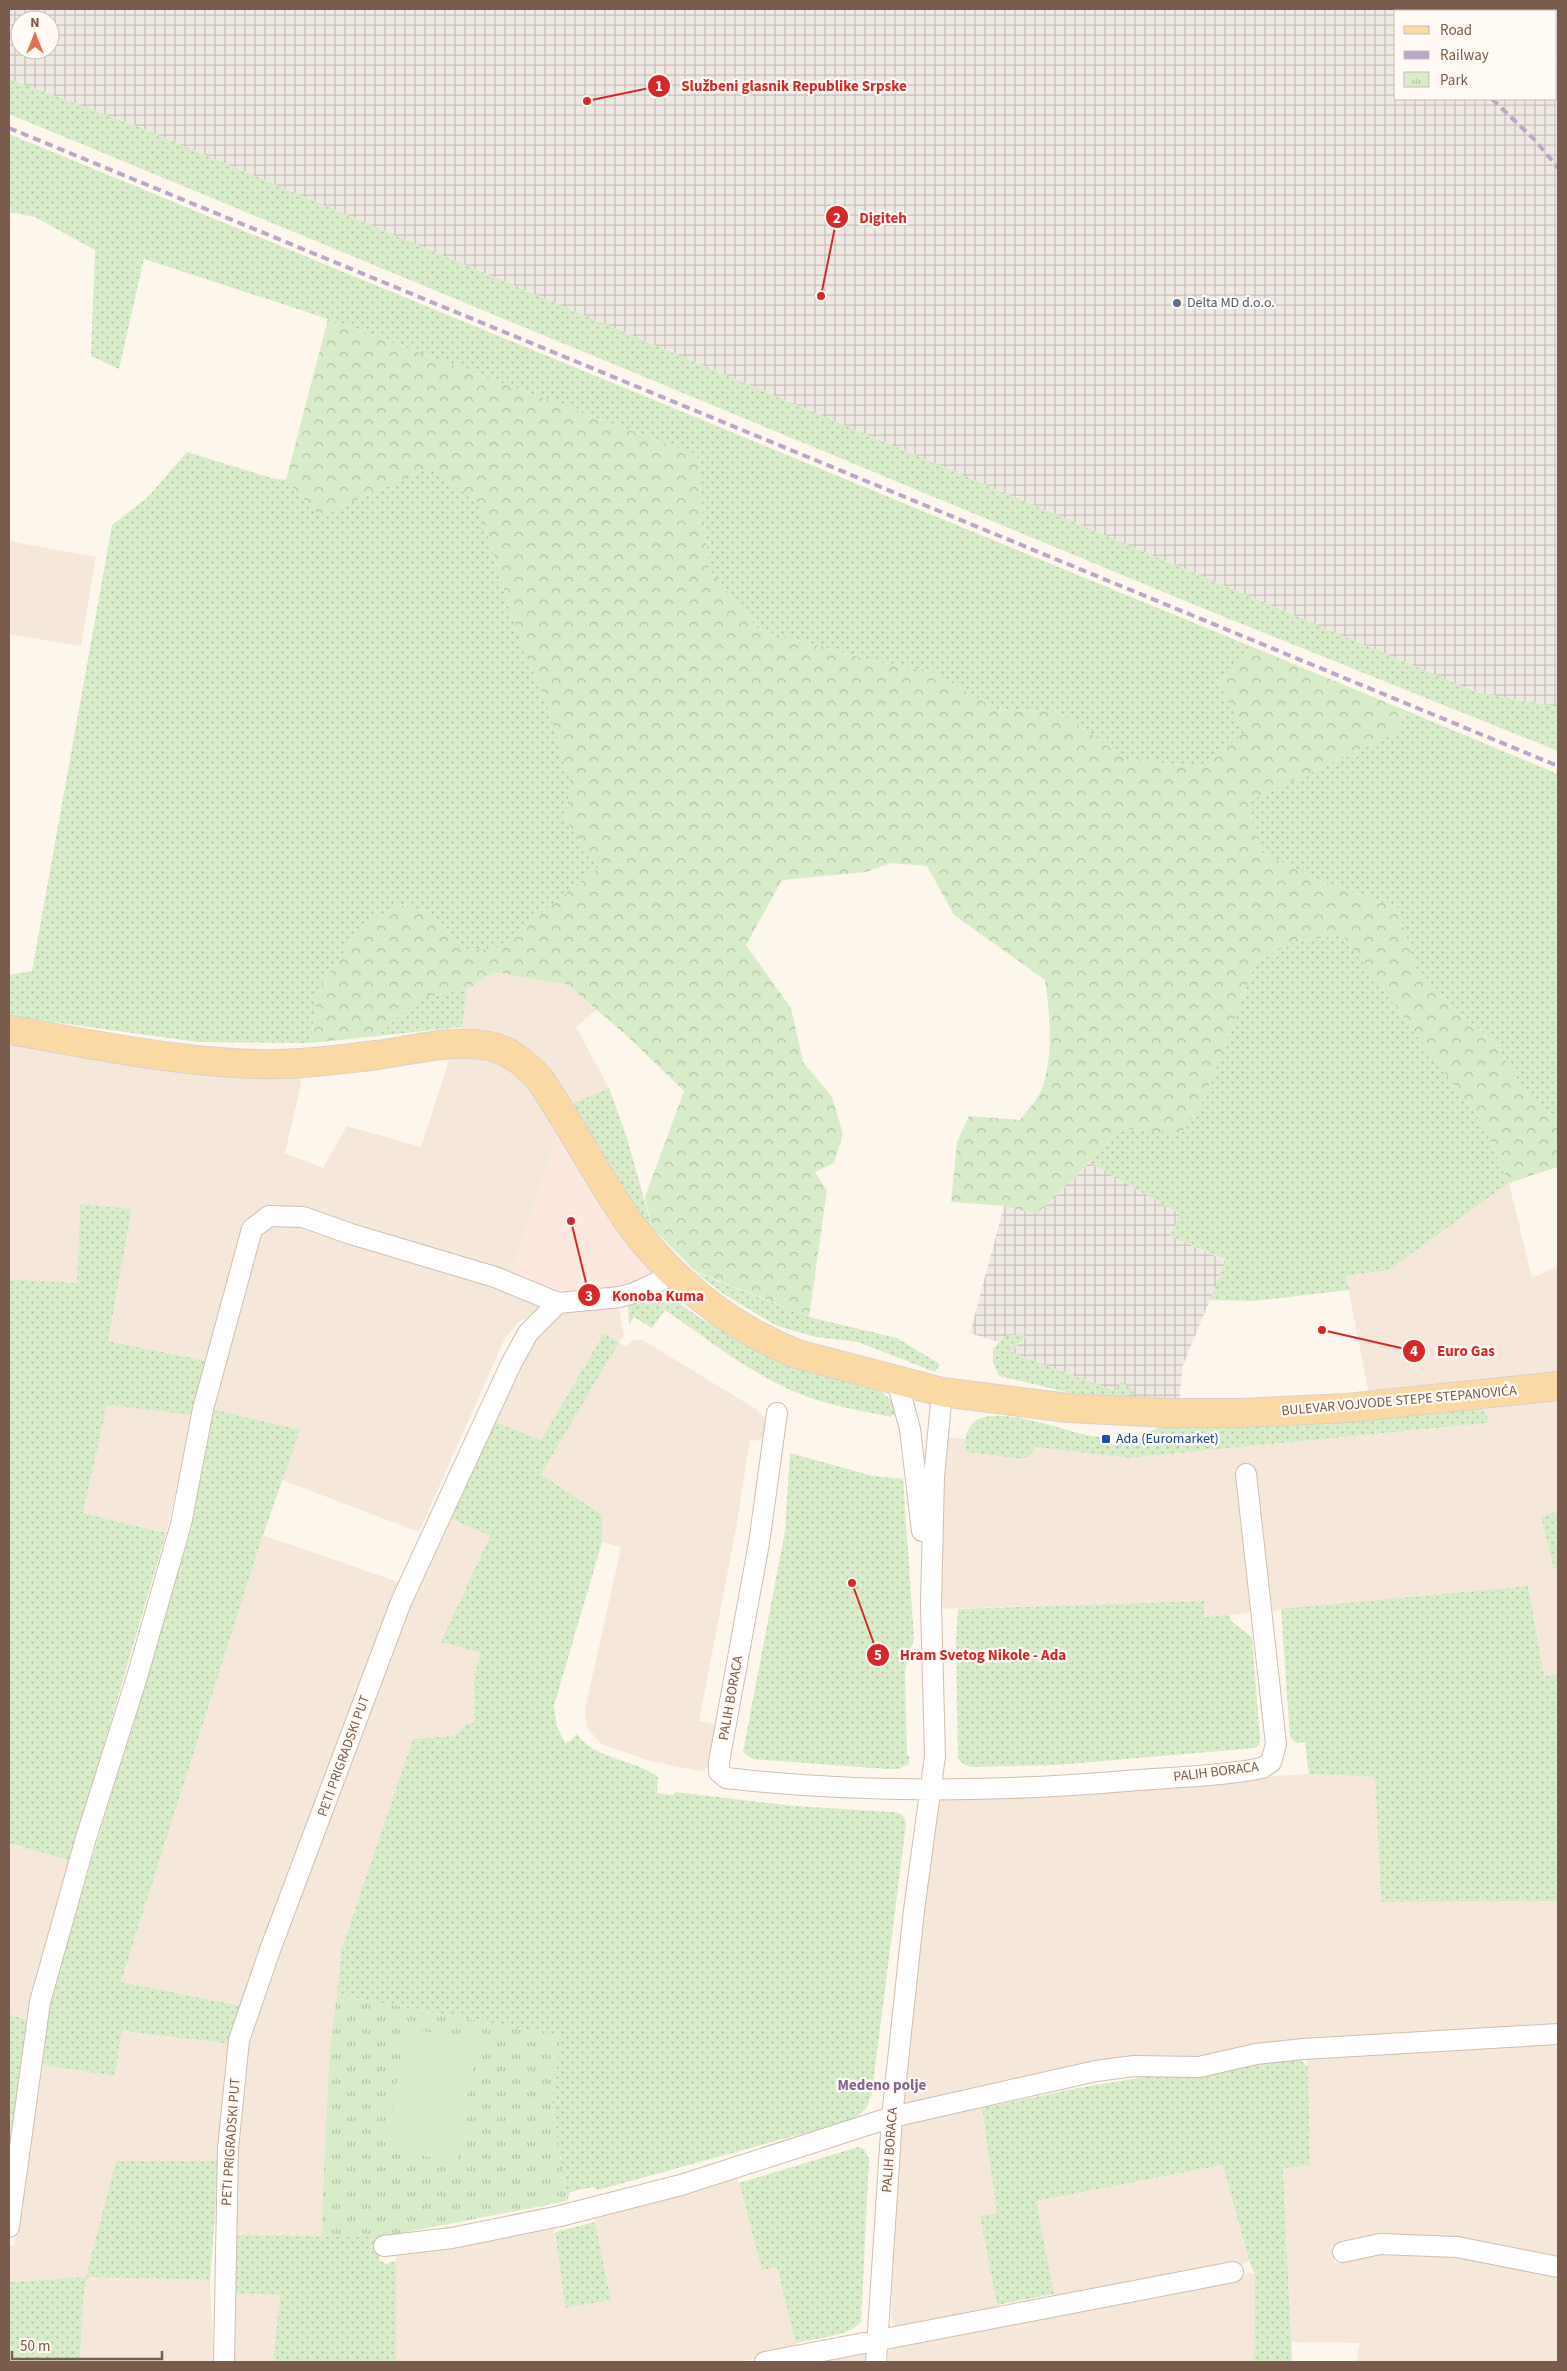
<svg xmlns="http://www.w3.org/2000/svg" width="1567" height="2371" viewBox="0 0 1567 2371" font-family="'Source Sans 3',sans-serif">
<defs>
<pattern id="industrial-grid" width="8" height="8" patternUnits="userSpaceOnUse" patternTransform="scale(1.25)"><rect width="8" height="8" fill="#efe9e4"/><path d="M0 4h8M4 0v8" fill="none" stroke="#c7c0bb"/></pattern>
<pattern id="grass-dots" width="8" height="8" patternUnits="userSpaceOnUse" patternTransform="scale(1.25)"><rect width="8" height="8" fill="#d8ecc9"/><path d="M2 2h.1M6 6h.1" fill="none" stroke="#b4c2a5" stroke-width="1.8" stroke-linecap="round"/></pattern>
<pattern id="forest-crowns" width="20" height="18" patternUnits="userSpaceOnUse" patternTransform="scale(1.25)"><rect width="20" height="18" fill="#d8ecc9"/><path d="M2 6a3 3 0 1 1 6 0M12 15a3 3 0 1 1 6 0" fill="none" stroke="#b4c2a5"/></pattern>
<pattern id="park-tufts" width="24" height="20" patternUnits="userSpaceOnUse" patternTransform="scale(1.25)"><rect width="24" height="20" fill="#d8ecc9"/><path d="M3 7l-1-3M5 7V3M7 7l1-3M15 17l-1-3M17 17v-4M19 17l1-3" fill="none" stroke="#b4c2a5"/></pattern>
</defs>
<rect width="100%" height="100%" fill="#fdf6ec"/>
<!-- residential -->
<path fill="#f5e8da" d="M9,541L96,557L81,646L9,634Z
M494,972L568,985L597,1009L576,1027L609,1088L567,1106L541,1071L460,1039L467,989Z
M9,1036L300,1074L301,1084L285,1153L323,1168L347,1126L421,1147L451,1054L508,1057L561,1126L509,1279L316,1217L245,1225L206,1361L108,1342L132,1209L80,1205L77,1283L9,1279Z
M1509,1183L1532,1278L1558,1266V1382L1370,1400L1346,1276L1389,1270Z
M281,1218L486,1278L548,1307L519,1322L505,1338L419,1532L282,1480L299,1430L213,1409L256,1233Z
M615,1302L619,1308L624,1336L619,1342L626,1347L633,1340L641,1339L756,1409L766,1419L764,1441L750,1440L736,1529L699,1721L718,1725L715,1765L700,1771L650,1761L602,1744L587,1728L585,1710L621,1547L602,1542V1515L541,1474L618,1342L604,1333L541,1441L490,1419L521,1352L567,1306Z
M1558,1390V1511L1541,1517L1554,1569L1558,1568V1674L1544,1677L1528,1587L1204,1617V1601L937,1609L948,1437L966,1439V1452L1022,1459L1030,1456L1035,1447L1129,1458L1488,1423L1487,1415L1481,1406Z
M107,1404L194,1415L166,1533L83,1513Z
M444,1516L490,1536L442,1642L481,1653L474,1679V1724H465L455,1736L329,2058L321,2237L232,2235L236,2144L248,2038L370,1696Z
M263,1535L398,1582L241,2006L121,1983Z
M1309,1774L1375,1777L1381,1902L1558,1901V2031L1314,2046L906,2106L898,2096L934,1803L949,1788L1087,1787Z
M9,1843L70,1861L27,2020L9,2014Z
M122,2031L232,2044L219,2161L87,2277L210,2280L214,2362H80L83,2297L86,2277L9,2282V2246H14L32,2116L43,2065L115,2076Z
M1558,2037V2258L1380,2235L1331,2247L1335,2263L1378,2252L1464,2254L1558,2272V2362H1356L1360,2343L1291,2342L1283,2168L1310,2166L1308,2067L1305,2051Z
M981,2102L997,2213L980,2216L997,2305L996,2314L896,2328L891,2319L898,2134L903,2126L910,2121Z
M1223,2165L1249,2261L1238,2267L1055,2304L1035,2201Z
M736,2174L762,2269L777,2267L798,2350L739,2362H396V2253L553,2222L565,2308L611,2300L593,2213Z
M1248,2273L1255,2274L1254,2362H887L889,2350L896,2342Z
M230,2293L281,2295L273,2362H229Z
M863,2352L868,2362H784Z"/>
<!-- commercial -->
<path fill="#fde8e0" d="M561,1126L659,1275L625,1292L568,1296L509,1279Z"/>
<!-- industrial -->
<path fill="url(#industrial-grid)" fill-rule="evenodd" d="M9,9H1558V707L1476,692L134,125L9,79ZM1396,11H1556V99H1396ZM20,20H50V50H20Z
M1089,1162L1180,1214L1171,1236L1226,1261L1183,1365L1179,1402L1123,1399L1134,1390L1121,1383L1115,1391L1011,1352L1026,1336H1004L998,1342L970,1333L1004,1206L1036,1214L1073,1180Z"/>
<!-- grass -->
<path fill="url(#grass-dots)" d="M9,79L134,125L1476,692L1558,707V751L1190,603L9,114Z
M9,134L1250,646L1237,667L1218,682L1245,733L1200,767L1127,759L1061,713L997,709L930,671L873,661L758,629L709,569L697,455L328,319L144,259L119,369L91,356L95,250L35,217L9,212Z
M187,452L271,478L286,480L320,516L428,468L477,501L517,632L548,708L570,779L566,821L599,867L496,949L466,950L428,911L398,905L361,927L318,990L311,1043L198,1042L9,1016V975L32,971L112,525L147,498Z
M1407,711L1558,774V1124L1524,1091L1496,1044L1450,1004L1415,968L1398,908L1325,883L1260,852L1247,802L1396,733Z
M1342,934L1483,1124L1509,1183L1389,1270L1346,1276L1349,1290L1254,1301L1210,1300L1226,1260L1170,1236L1180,1214L1089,1162L1119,1128L1181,1134L1205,1097L1256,962L1292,943Z
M467,989L462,1027L377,1036L419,998Z
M609,1088L627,1138L652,1228L606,1172L567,1106Z
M80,1204L132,1209L108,1341L206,1361L194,1415L107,1405L83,1513L166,1533L70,1861L9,1843V1279L77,1283Z
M695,1272L809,1317L897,1338L940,1364L935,1372L858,1342L816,1337L777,1326L725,1295Z
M655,1295L672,1298L700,1318L775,1359L879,1390L892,1401L896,1413L891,1417C859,1410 825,1405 795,1392C748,1372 706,1338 665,1310L652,1328L634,1317L629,1325L628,1305Z
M604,1333L619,1342L541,1474L602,1515V1542L554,1706L557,1727L565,1743L570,1741L577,1734C592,1758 636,1760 658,1777L657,1793L673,1795L675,1792L795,1806L892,1812C901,1813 905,1815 906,1824L872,2092L867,2107L855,2119L598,2190L593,2187L570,2192L567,2201L552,2101L560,2036L337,1995L342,1948L413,1739L455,1736L465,1724L474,1723V1679L480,1653L441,1642L490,1536L444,1516L493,1421L541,1440Z
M1020,1334L1026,1336L1011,1352L1115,1391L1121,1382L1134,1390L1133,1393L1120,1400L1075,1394L999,1376L993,1362V1349L1004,1336Z
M1481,1406L1487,1415L1488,1423L1129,1458L1035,1447L1030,1456L1022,1459L966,1452C966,1446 965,1438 967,1432C981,1393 1070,1436 1099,1437L1101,1444L1117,1445V1439L1132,1437L1165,1426Z
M213,1409L300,1430L263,1535L121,1982L241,2006L232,2044L122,2031L115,2076L43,2065L47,2009L191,1529Z
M790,1453L873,1476L903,1479L914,1638L905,1671L907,1755L909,1756V1764L898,1769H887L752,1759L743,1752L785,1531Z
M1558,1511V1568L1554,1569L1541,1517Z
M1528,1586L1544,1676L1558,1674V1901L1381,1902L1375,1777L1309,1774L1305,1742L1296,1743L1290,1737L1281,1609Z
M1204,1601V1617L1229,1615L1232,1622L1252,1637L1260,1739L1259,1745L1255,1748L1056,1765L970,1767L962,1763L958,1758L956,1642L958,1609Z
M9,2014L27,2020L9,2159Z
M1298,2058L1308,2067L1310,2166L1283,2168L1292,2362H1254L1255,2274L1249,2261L1223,2165L1036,2201L1054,2294L997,2305L980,2216L997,2213L982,2108L1078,2088L1139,2078L1138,2071Z
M858,2147L864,2149L869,2159L861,2322C850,2336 813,2339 796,2343L777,2267L762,2270L739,2183Z
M116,2161H219L210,2280L87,2277L83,2297L80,2362H9V2282L86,2277Z
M595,2222L611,2300L565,2308L555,2232Z
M232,2235L381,2237L378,2244L379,2260L386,2264L396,2261V2362H273L280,2295L230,2293Z"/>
<!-- forest -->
<path fill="url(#forest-crowns)" d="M328,319L697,455L709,569L758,629L873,661L930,671L997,709L1061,713L1127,759L1200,767L1244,733L1218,682L1237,667L1250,646L1407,711L1396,733L1247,802L1260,852L1325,883L1398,908L1415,968L1450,1004L1496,1044L1524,1091L1558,1124V1167L1509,1183L1483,1124L1342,934L1292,943L1256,962L1205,1097L1181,1134L1119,1128L1073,1180L1036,1214L1004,1206L951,1202L957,1142L969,1116L1020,1120C1026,1111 1037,1101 1041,1091C1054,1057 1050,1016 1045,980L954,915L927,866L891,863L866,872L782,880L746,945L791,1008L803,1062L832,1097L843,1134L834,1163L815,1172L827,1191L809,1317L695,1271L652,1228L645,1197L684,1091L627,1036L568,985L494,972L467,989L419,998L377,1036L311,1043L318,990L361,927L398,905L428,911L466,950L496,949L599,867L566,821L570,779L548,708L517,632L477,501L428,468L320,516L286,480Z"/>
<!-- park -->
<path fill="url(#park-tufts)" d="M337,1995L561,2036L552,2101L567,2201L381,2237H321L329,2058Z"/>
<!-- pitch -->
<path fill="#d8ecc9" d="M406,2028L477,2040L457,2162L385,2149Z"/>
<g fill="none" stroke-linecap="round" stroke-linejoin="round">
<!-- street casing -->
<g stroke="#d1beb0" stroke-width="22">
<path id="street" d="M897,1381L910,1429L922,1531
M777,1413L759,1543L719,1762V1772L726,1778C863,1794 1001,1792 1138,1780C1179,1777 1221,1776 1262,1768L1271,1762L1276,1744L1246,1474
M9,2227L40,2002L86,1838L137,1677L181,1524L203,1409L252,1229L269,1216L303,1217L351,1234L495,1277L558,1303
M384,2246L452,2238L560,2216L681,2185L892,2117L1096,2071L1134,2066L1199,2067L1256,2054L1303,2049L1558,2034
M1343,2252L1380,2244L1457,2247L1558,2267
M224,2362L228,2148L239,2040L270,1950L401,1602L511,1364L528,1333L558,1303L620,1297L637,1292L674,1274
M765,2362L1233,2272
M876,2362L892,2117L914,1910L935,1756L931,1605L934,1477L942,1392"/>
</g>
<!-- primary casing -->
<g stroke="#dad1cd" stroke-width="30">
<path id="primary" d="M9,1030C99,1045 191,1066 282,1064C314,1063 346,1059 377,1055C414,1050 451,1039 489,1046C510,1050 525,1064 539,1078C570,1124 595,1172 626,1218C668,1278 729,1327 797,1354L942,1392L1068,1408L1167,1413H1241L1347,1408L1558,1386"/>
</g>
<!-- street -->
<use href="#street" stroke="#fff" stroke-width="20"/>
<!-- primary -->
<use href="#primary" stroke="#fbd9a5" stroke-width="28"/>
<!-- rail -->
<path stroke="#b9a8c9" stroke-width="4" stroke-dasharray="8 5" stroke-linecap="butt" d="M1395,9L1397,11
M1492,99L1536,141L1558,168
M9,128L1558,766"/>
</g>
<!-- markers -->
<circle fill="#5c6f8a" stroke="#fffaf3" stroke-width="2" cx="1177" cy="303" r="5"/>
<rect fill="#1a4fb4" stroke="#fffaf3" stroke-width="2" x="1101" y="1434" width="10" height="10" rx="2.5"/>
<g text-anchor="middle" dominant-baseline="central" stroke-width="4.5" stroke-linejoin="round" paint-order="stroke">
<!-- service labels -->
<g font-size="14" fill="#4e5e75" stroke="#fffaf3" text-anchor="start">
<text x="1187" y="303">Delta MD d.o.o.</text>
</g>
<!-- street labels -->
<g font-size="14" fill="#7a5c4d" stroke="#fffaf3">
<text transform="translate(1399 1401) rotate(-5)">BULEVAR VOJVODE STEPE STEPANOVIĆA</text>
<text transform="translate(731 1698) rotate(-80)">PALIH BORACA</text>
<text transform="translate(344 1756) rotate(-70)">PETI PRIGRADSKI PUT</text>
<text transform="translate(1216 1772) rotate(-7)">PALIH BORACA</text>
<text transform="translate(231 2142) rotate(-86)">PETI PRIGRADSKI PUT</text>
<text transform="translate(890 2150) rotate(-86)">PALIH BORACA</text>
</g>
<!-- transit labels -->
<g font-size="14" fill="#164399" stroke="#fffaf3" text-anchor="start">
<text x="1116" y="1439">Ada (Euromarket)</text>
</g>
<!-- neighbourhood labels -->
<g font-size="15" font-weight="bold" fill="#846695" stroke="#fffaf3">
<text x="882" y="2085">Medeno polje</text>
</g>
</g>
<!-- callouts -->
<path fill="none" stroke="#d62828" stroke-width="2" d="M587 101L659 86M821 296L837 217M571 1221L589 1295M1322 1330L1414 1351M852 1583L878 1655"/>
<g fill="#d62828" stroke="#fffaf3" stroke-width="2">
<circle cx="587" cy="101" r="5"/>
<circle cx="821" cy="296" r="5"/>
<circle cx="571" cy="1221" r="5"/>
<circle cx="1322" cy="1330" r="5"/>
<circle cx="852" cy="1583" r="5"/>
<circle cx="659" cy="86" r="12"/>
<circle cx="837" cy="217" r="12"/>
<circle cx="589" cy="1295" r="12"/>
<circle cx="1414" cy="1351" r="12"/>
<circle cx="878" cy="1655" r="12"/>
</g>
<g font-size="15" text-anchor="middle" font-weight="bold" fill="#fff">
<text x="659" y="91">1</text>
<text x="837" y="223">2</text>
<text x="589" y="1301">3</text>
<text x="1414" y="1356">4</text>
<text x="878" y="1660">5</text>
</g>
<g font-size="15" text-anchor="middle" font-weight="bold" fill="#d62828" stroke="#fffaf3" stroke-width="4.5" stroke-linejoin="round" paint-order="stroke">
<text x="794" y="91">Službeni glasnik Republike Srpske</text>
<text x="883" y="223">Digiteh</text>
<text x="658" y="1301">Konoba Kuma</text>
<text x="1466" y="1356">Euro Gas</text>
<text x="983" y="1660">Hram Svetog Nikole - Ada</text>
</g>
<!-- border -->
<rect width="1567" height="2371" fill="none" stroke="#7a5c4d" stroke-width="20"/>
<!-- legend -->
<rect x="1394" y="10" width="162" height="90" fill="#fffaf3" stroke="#cabbb1"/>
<rect x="1404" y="26" width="25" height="8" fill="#fbd9a5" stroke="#cabbb1"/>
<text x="1440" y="35" font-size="15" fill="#7a5c4d">Road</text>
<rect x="1404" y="51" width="25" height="8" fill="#b9a8c9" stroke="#cabbb1"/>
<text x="1440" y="60" font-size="15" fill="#7a5c4d">Railway</text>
<rect x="1404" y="72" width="25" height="15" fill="url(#park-tufts)" stroke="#cabbb1"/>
<text x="1440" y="85" font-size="15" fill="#7a5c4d">Park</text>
<!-- north arrow -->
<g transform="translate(35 35)"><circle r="24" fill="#fffaf3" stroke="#cabbb1"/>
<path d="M0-4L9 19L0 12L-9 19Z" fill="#e76f51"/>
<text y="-8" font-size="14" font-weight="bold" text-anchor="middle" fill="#7a5c4d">N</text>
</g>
<!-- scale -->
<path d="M12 2351v8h150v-8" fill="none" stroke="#7a5c4d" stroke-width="2.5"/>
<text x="20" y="2351" font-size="15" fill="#7a5c4d" stroke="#fffaf3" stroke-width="4" paint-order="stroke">50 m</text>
</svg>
